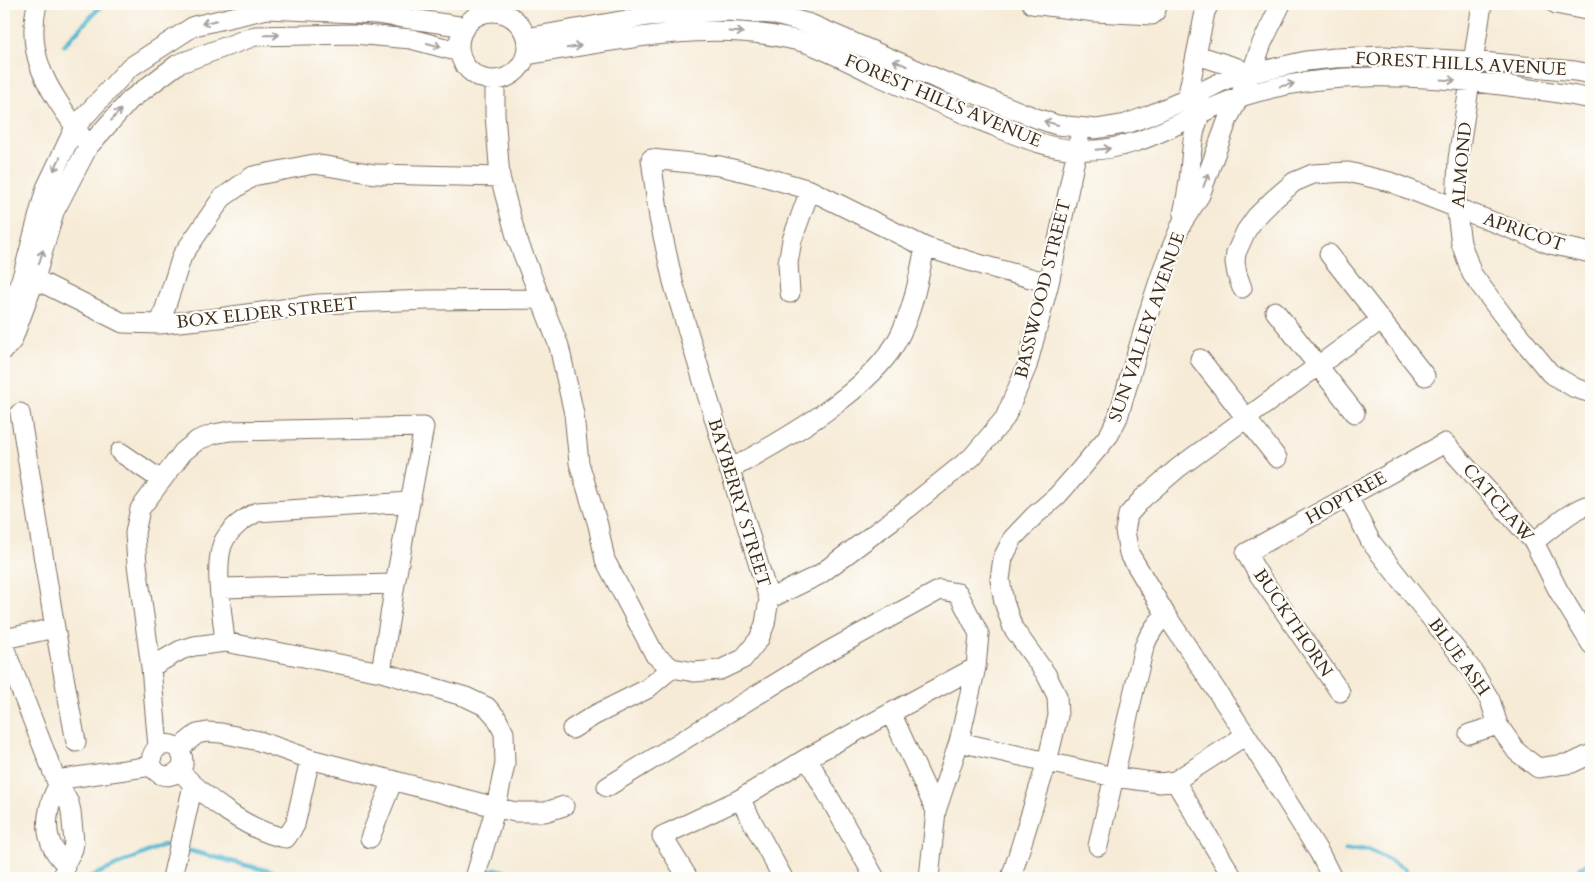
<svg xmlns="http://www.w3.org/2000/svg" width="1595" height="882" viewBox="0 0 1595 882" font-family="Cardo,serif">
<rect width="100%" height="100%" fill="#fdfcf7"/>
<filter id="ink" filterUnits="userSpaceOnUse"><feTurbulence type="fractalNoise" baseFrequency=".02" numOctaves="2"/><feDisplacementMap in="SourceGraphic" scale="10" xChannelSelector="R" yChannelSelector="G"/><feConvolveMatrix kernelMatrix="1 2 1 2 8 2 1 2 1" color-interpolation-filters="sRGB"/></filter>
<filter id="wash" filterUnits="userSpaceOnUse"><feTurbulence type="fractalNoise" baseFrequency=".0096" numOctaves="4" result="noise"/><feDisplacementMap in="SourceGraphic" scale="20" xChannelSelector="R" yChannelSelector="G"/><feGaussianBlur stdDeviation="1.12" result="paint"/><feColorMatrix in="noise" values="0 0 0 0 0 0 0 0 0 0 0 0 0 0 0 0 0 1.4 0 .05"/><feComposite in="paint" operator="in"/></filter>
<g filter="url(#wash)">
<rect width="100%" height="100%" fill="#f6ebd7"/>
<g fill="none" stroke-linecap="round" stroke-linejoin="round">
<!-- stream -->
<path stroke="#52b8d1" stroke-width="4.5" d="M64,45L103,4
M183,849L296,878
M1345,850L1368,849L1406,869L1404,878
M482,873L496,869L526,878
M88,878L163,845L173,847
M1571,878L1577,870L1591,862"/>
</g>
</g>
<g filter="url(#ink)">
<g fill="none" stroke-linecap="round" stroke-linejoin="round">
<!-- minor casing -->
<g stroke="#7c6e5f" stroke-width="21">
<path id="minor" d="M37,4C24,60 52,93 82,137
M1032,4L1095,12L1152,15L1155,12L1158,4
M1482,4L1458,159L1456,207L1461,243L1472,274L1504,317L1550,373L1575,388L1591,393
M1556,4L1591,11
M459 46a34 34 0 1 1 68 0a34 34 0 1 1-68 0Z
M526,38L648,16L726,11L772,14L810,24L940,80L1036,118L1057,125L1096,129L1126,124L1150,115L1187,99L1227,79L1306,61L1335,58L1383,56L1472,61L1575,71L1591,74
M526,55C608,42 703,20 785,38C794,40 803,41 812,45C832,53 852,63 872,73C909,90 946,106 984,122C1014,134 1046,149 1079,150C1139,154 1185,115 1240,97C1327,69 1420,75 1509,86C1537,90 1564,93 1591,99
M1197,55L1238,68
M495,80V114L500,177L516,236L559,346L574,414L579,463L598,525L605,560L655,655L672,668L694,672L720,670L743,659L759,639L765,624L769,599L673,282L659,218L651,159L720,166L762,176L810,190L925,247L982,265L1049,283
M1187,99L1205,12L1209,4
M1183,214C1186,200 1189,185 1190,171C1192,150 1192,125 1205,107
M1329,254L1425,376
M35,279L123,323L160,324L218,318L318,304L428,300L541,299
M1242,288L1237,274L1235,262L1236,253L1246,231L1256,217L1273,200L1294,182L1313,174L1348,172L1390,182L1550,244L1591,253
M790,293L788,263L792,240L810,190
M1275,311L1355,413
M160,324L182,256L222,198L253,176L314,164L375,174L500,177
M4,326L23,274L46,188L75,127L129,68L194,26L267,9L377,14L466,27
M4,350L12,341L35,279L54,212L88,147L130,100L178,64L255,36L354,34L411,39L460,52
M1200,359L1277,458
M20,413L55,628L76,742
M120,452L161,480
M729,470C782,441 874,390 900,335C914,307 919,276 925,247
M1348,497L1371,542L1472,670L1490,700L1498,725L1517,752L1538,768L1572,763L1591,754
M1534,542C1545,533 1579,504 1591,505
M220,588L395,584
M769,599L819,575L907,509L972,457L1005,418L1027,366L1049,283L1079,140
M4,639L55,628
M225,642C223,616 212,561 225,539C233,526 244,519 257,512L410,502
M4,647L56,780L69,803L71,811L74,842L73,849L65,864L64,878
M151,667L181,650L194,646L225,642L381,672L466,697L487,707L496,717L504,733L505,764L496,807L475,878
M1340,692L1257,572L1246,553L1445,443L1534,542L1558,590L1591,644
M891,713L936,811
M572,729L595,715L647,689L672,668
M1469,734L1498,725
M959,742L1114,777L1160,783L1175,781L1246,735
M158,747C173,740 184,750 183,765C168,790 138,766 158,747L151,667L137,565L135,533L140,509L183,452L198,440L214,434L230,431L424,427L395,584L381,672
M178,749L197,734L207,732L221,733L259,741L310,759L515,812H545L564,806
M807,758L875,878
M180,771C204,797 249,832 286,838L295,825L310,759
M56,780L152,766
M1175,781L1233,878
M58,786C48,803 43,829 53,848C56,854 61,859 65,864
M607,787L827,652L940,590L958,593L979,634L976,667L959,742L936,811L929,878
M740,799L783,878
M370,838L393,780
M1098,846L1144,647C1149,634 1155,624 1166,615
M172,878L193,785
M688,878L662,836L740,799L807,758L976,667
M1011,878L1047,762L1058,716L1057,696L1046,674L1013,628L1004,602L1000,580L1003,558L1013,538L1034,516L1057,496L1080,470L1109,435L1118,417L1152,302L1164,266L1182,223L1200,195L1228,119L1251,74L1262,43L1281,4
M1332,878L1320,854L1246,735L1166,615L1129,553L1125,531L1128,515L1143,498L1178,468L1381,320"/>
</g>
<!-- minor -->
<use href="#minor" stroke="#fff" stroke-width="19"/>
</g>
<!-- one-way arrows -->
<defs><path id="oneway-shaft" d="M-6 0H5M1.5-3L5.5 0L1.5 3" fill="none" stroke-width="1.6" stroke-linecap="round" stroke-linejoin="round" transform="scale(1.25)"/></defs>
<g stroke="#a79f9a">
<use href="#oneway-shaft" transform="translate(209 22) rotate(167)"/>
<use href="#oneway-shaft" transform="translate(736 32) rotate(3)"/>
<use href="#oneway-shaft" transform="translate(272 35) rotate(-1)"/>
<use href="#oneway-shaft" transform="translate(434 45) rotate(15)"/>
<use href="#oneway-shaft" transform="translate(574 47) rotate(-9)"/>
<use href="#oneway-shaft" transform="translate(900 63) rotate(-156)"/>
<use href="#oneway-shaft" transform="translate(1448 80) rotate(4)"/>
<use href="#oneway-shaft" transform="translate(1287 85) rotate(-11)"/>
<use href="#oneway-shaft" transform="translate(116 115) rotate(-49)"/>
<use href="#oneway-shaft" transform="translate(1051 123) rotate(-165)"/>
<use href="#oneway-shaft" transform="translate(1103 149) rotate(-5)"/>
<use href="#oneway-shaft" transform="translate(57 164) rotate(115)"/>
<use href="#oneway-shaft" transform="translate(1206 180) rotate(-69)"/>
<use href="#oneway-shaft" transform="translate(41 257) rotate(-73)"/>
</g>
</g>
<g text-anchor="middle" dominant-baseline="central" stroke-width="4.5" stroke-linejoin="round" paint-order="stroke">
<!-- street labels -->
<g font-size="18" fill="#3b2a1e" stroke="#fdfcf7">
<text transform="translate(1461 64) rotate(3)">FOREST HILLS AVENUE</text>
<text transform="translate(943 101) rotate(23)">FOREST HILLS AVENUE</text>
<text transform="translate(1462 165) rotate(-85)">ALMOND</text>
<text transform="translate(1524 232) rotate(19)">APRICOT</text>
<text transform="translate(1043 289) rotate(-76)">BASSWOOD STREET</text>
<text transform="translate(267 313) rotate(-6)">BOX ELDER STREET</text>
<text transform="translate(1147 327) rotate(-71)">SUN VALLEY AVENUE</text>
<text transform="translate(1346 498) rotate(-29)">HOPTREE</text>
<text transform="translate(739 503) rotate(73)">BAYBERRY STREET</text>
<text transform="translate(1498 503) rotate(49)">CATCLAW</text>
<text transform="translate(1293 623) rotate(56)">BUCKTHORN</text>
<text transform="translate(1459 657) rotate(54)">BLUE ASH</text>
</g>
</g>
<!-- margin -->
<rect width="1595" height="882" fill="none" stroke="#fdfcf7" stroke-width="20"/>
</svg>
